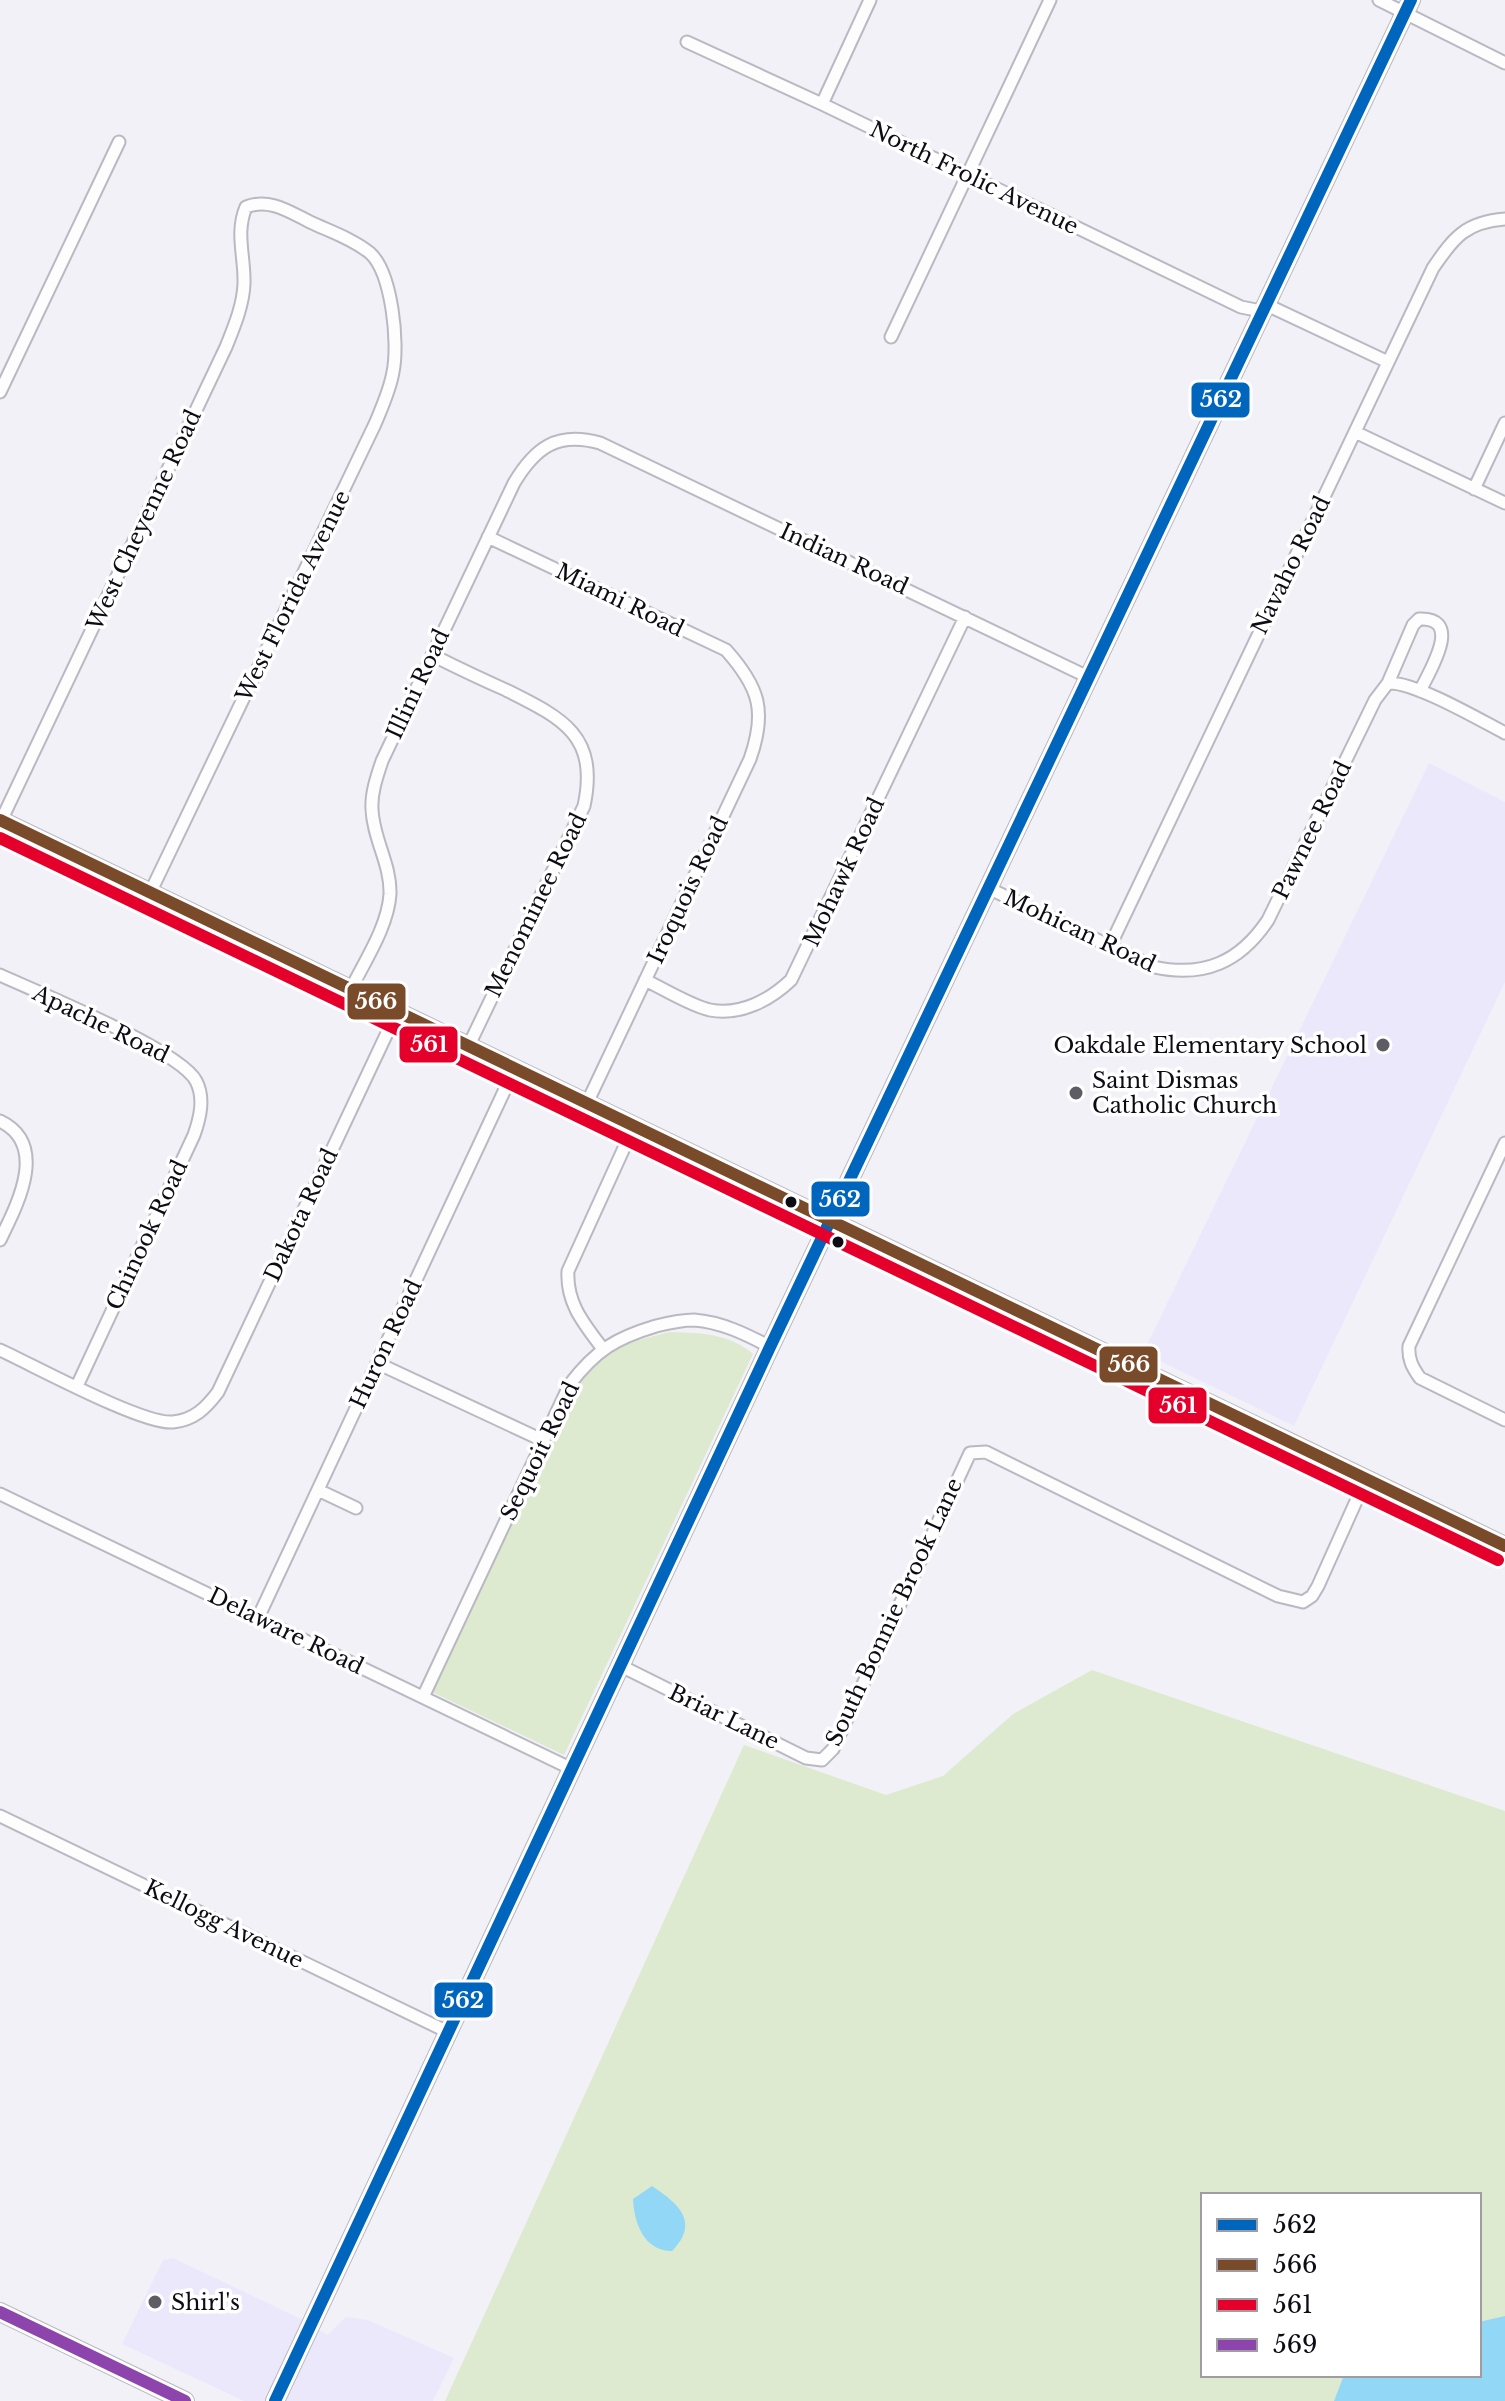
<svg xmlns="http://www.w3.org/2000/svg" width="1505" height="2401" viewBox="0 0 1505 2401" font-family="'Libre Baskerville',serif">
<rect width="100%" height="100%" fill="#f2f1f8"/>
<!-- built -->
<path fill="#ece8fc" d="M1429,763L1505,802V982L1294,1426L1143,1353Z
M173,2258L299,2318L328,2335L346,2317L368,2320L454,2358L433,2401H244L122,2344L163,2260Z"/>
<!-- green -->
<path fill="#ddeacf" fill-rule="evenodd" d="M669,1332C699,1333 729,1333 753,1354L564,1755L432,1692L575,1385L595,1363L620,1345Z
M1092,1670L1505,1811V2401H445L744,1745L886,1795L943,1776L1013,1714ZM1203,2195H1479V2375H1203Z"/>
<!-- water -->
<path fill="#93d7f7" d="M652,2186C679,2204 700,2222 672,2251C644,2251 634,2223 633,2199Z
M1505,2316V2401H1334L1344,2375H1479V2322Z"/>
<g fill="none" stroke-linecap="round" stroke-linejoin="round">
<!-- street casing -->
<g stroke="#bab8c1" stroke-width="15">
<path id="street" d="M1379,0L1505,63
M687,42L822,104L1241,307L1261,311
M822,104L870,0
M1265,304L1388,362
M891,337L1050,0
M0,392L119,142
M1355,432L1505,503
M1474,489L1505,423
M488,537L726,650C759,687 767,711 750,759L587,1103
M432,655C456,667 481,679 506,690C562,718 599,735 584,806L468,1047
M1388,683C1413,681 1480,720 1505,733
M0,823L226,347C234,327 243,306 244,284C245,257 235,233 246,207C269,198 288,211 310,222C329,231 353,239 370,253C392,273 399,343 393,372C390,390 382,407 375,424L150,893
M988,888L1154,967C1204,978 1240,962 1268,920L1375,700L1388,683L1413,625L1419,619C1464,617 1430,670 1420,691
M1110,946L1433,268C1454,237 1466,222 1505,219
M0,975C37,992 180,1050 196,1081C205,1098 200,1118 194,1135L77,1386
M645,980C664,989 691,1006 710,1010C740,1016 770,1000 791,980L965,617
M350,991C364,962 388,927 390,894C391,864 373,839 372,809C371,793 377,776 382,761L514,483C535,448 557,431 600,443L1088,677
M0,1121C50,1145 16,1207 0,1240
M1505,1143L1409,1346C1408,1359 1412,1367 1420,1378L1505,1420
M603,1349C584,1324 566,1303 568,1271L634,1126
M0,1350C33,1365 143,1425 173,1422C194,1420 206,1408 218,1392L396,1014
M377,1363L542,1440
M318,1490L356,1508
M0,1494L572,1769
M258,1618L514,1070
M621,1666L806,1758L822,1760L833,1749L970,1453L986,1452L1278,1596L1303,1602L1312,1596L1318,1586L1366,1479
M423,1697L570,1384C596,1350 616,1338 656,1326C668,1323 681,1320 694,1320C721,1322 746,1334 770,1347
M0,1816L448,2032"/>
</g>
<!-- secondary casing -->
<g stroke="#bab8c1" stroke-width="20">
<path id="secondary" d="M0,820L1505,1546
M0,2312L185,2401
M275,2401L770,1347L1411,0"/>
</g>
<!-- street -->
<use href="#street" stroke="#fdfdfe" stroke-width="11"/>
<!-- secondary -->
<use href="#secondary" stroke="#fdfdfe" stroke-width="16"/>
<!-- bus-1 casing -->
<g stroke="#fff" stroke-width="18">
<path id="bus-1" d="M275,2401L770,1347L1411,0"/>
</g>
<!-- bus-2 casing -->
<g stroke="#fff" stroke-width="18">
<path id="bus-2" d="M0,820L1505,1546"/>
</g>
<!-- bus-3 casing -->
<g stroke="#fff" stroke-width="18">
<path id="bus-3" d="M0,838L1498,1560"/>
</g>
<!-- bus-4 casing -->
<g stroke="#fff" stroke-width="18">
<path id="bus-4" d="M0,2312L185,2401"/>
</g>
<!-- bus-1 -->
<use href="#bus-1" stroke="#0065bd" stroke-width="12"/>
<!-- bus-2 -->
<use href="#bus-2" stroke="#7a4b2a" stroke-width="12"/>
<!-- bus-3 -->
<use href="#bus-3" stroke="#e4002b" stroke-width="12"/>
<!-- bus-4 -->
<use href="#bus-4" stroke="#8e44ad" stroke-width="12"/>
</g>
<!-- markers -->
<g fill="#5e5c64" stroke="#fff" stroke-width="3">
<circle cx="1383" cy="1045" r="8"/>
<circle cx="1076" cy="1093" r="8"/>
<circle cx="155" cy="2302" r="8"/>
</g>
<g fill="#0e0b15" stroke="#fff" stroke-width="3">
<circle cx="791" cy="1202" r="7"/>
<circle cx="838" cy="1242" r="7"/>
</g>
<g text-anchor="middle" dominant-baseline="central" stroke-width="7" stroke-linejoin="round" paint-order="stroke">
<!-- street labels -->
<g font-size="22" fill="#0e0b15" stroke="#fff">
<text transform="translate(974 178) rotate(26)">North Frolic Avenue</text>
<text transform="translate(144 520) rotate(-65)">West Cheyenne Road</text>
<text transform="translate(844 559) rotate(25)">Indian Road</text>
<text transform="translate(1291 565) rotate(-64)">Navaho Road</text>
<text transform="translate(293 596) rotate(-64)">West Florida Avenue</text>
<text transform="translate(620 600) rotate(26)">Miami Road</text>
<text transform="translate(418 684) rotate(-65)">Illini Road</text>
<text transform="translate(1312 830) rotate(-64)">Pawnee Road</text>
<text transform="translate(844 872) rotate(-65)">Mohawk Road</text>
<text transform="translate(688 890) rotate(-65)">Iroquois Road</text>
<text transform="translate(536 905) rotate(-64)">Menominee Road</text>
<text transform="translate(1080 931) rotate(25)">Mohican Road</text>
<text transform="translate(101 1024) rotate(26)">Apache Road</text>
<text transform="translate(301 1215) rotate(-65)">Dakota Road</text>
<text transform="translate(147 1235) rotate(-65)">Chinook Road</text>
<text transform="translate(386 1344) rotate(-65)">Huron Road</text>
<text transform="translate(540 1451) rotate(-64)">Sequoit Road</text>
<text transform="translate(894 1612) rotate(-65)">South Bonnie Brook Lane</text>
<text transform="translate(286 1631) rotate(26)">Delaware Road</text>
<text transform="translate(724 1717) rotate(26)">Briar Lane</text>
<text transform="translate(224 1924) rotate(26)">Kellogg Avenue</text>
</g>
<!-- poi labels -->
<g font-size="22" fill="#0e0b15" stroke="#fff" text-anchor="start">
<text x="1367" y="1045" text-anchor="end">Oakdale Elementary School</text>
<text x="1092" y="1080">Saint Dismas<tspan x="1092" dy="25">Catholic Church</tspan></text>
<text x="171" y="2302">Shirl's</text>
</g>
</g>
<g stroke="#fff" stroke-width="3">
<rect x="1190" y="381" width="61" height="38" rx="8" fill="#0065bd"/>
<rect x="346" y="982" width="61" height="39" rx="8" fill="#7a4b2a"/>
<rect x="398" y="1025" width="61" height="39" rx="8" fill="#e4002b"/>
<rect x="810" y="1180" width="61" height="38" rx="8" fill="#0065bd"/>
<rect x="1098" y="1345" width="61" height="39" rx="8" fill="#7a4b2a"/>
<rect x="1147" y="1386" width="61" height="39" rx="8" fill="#e4002b"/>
<rect x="433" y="1981" width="61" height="38" rx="8" fill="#0065bd"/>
</g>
<g font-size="22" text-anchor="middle" font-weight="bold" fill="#fff">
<text x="1221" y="407">562</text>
<text x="376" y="1009">566</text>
<text x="429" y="1052">561</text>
<text x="840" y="1207">562</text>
<text x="1129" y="1372">566</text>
<text x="1178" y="1413">561</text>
<text x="463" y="2008">562</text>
</g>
<!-- legend -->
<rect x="1201" y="2193" width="280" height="184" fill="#ffffff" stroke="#9f9da1" stroke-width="2"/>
<rect x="1217" y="2219" width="40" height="12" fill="#0065bd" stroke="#9f9da1" stroke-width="2"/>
<text x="1273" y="2233" font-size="24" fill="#0e0b15">562</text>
<rect x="1217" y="2259" width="40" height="12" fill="#7a4b2a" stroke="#9f9da1" stroke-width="2"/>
<text x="1273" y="2273" font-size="24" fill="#0e0b15">566</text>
<rect x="1217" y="2299" width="40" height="12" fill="#e4002b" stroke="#9f9da1" stroke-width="2"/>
<text x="1273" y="2313" font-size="24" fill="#0e0b15">561</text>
<rect x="1217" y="2339" width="40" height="12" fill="#8e44ad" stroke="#9f9da1" stroke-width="2"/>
<text x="1273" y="2353" font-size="24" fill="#0e0b15">569</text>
</svg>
